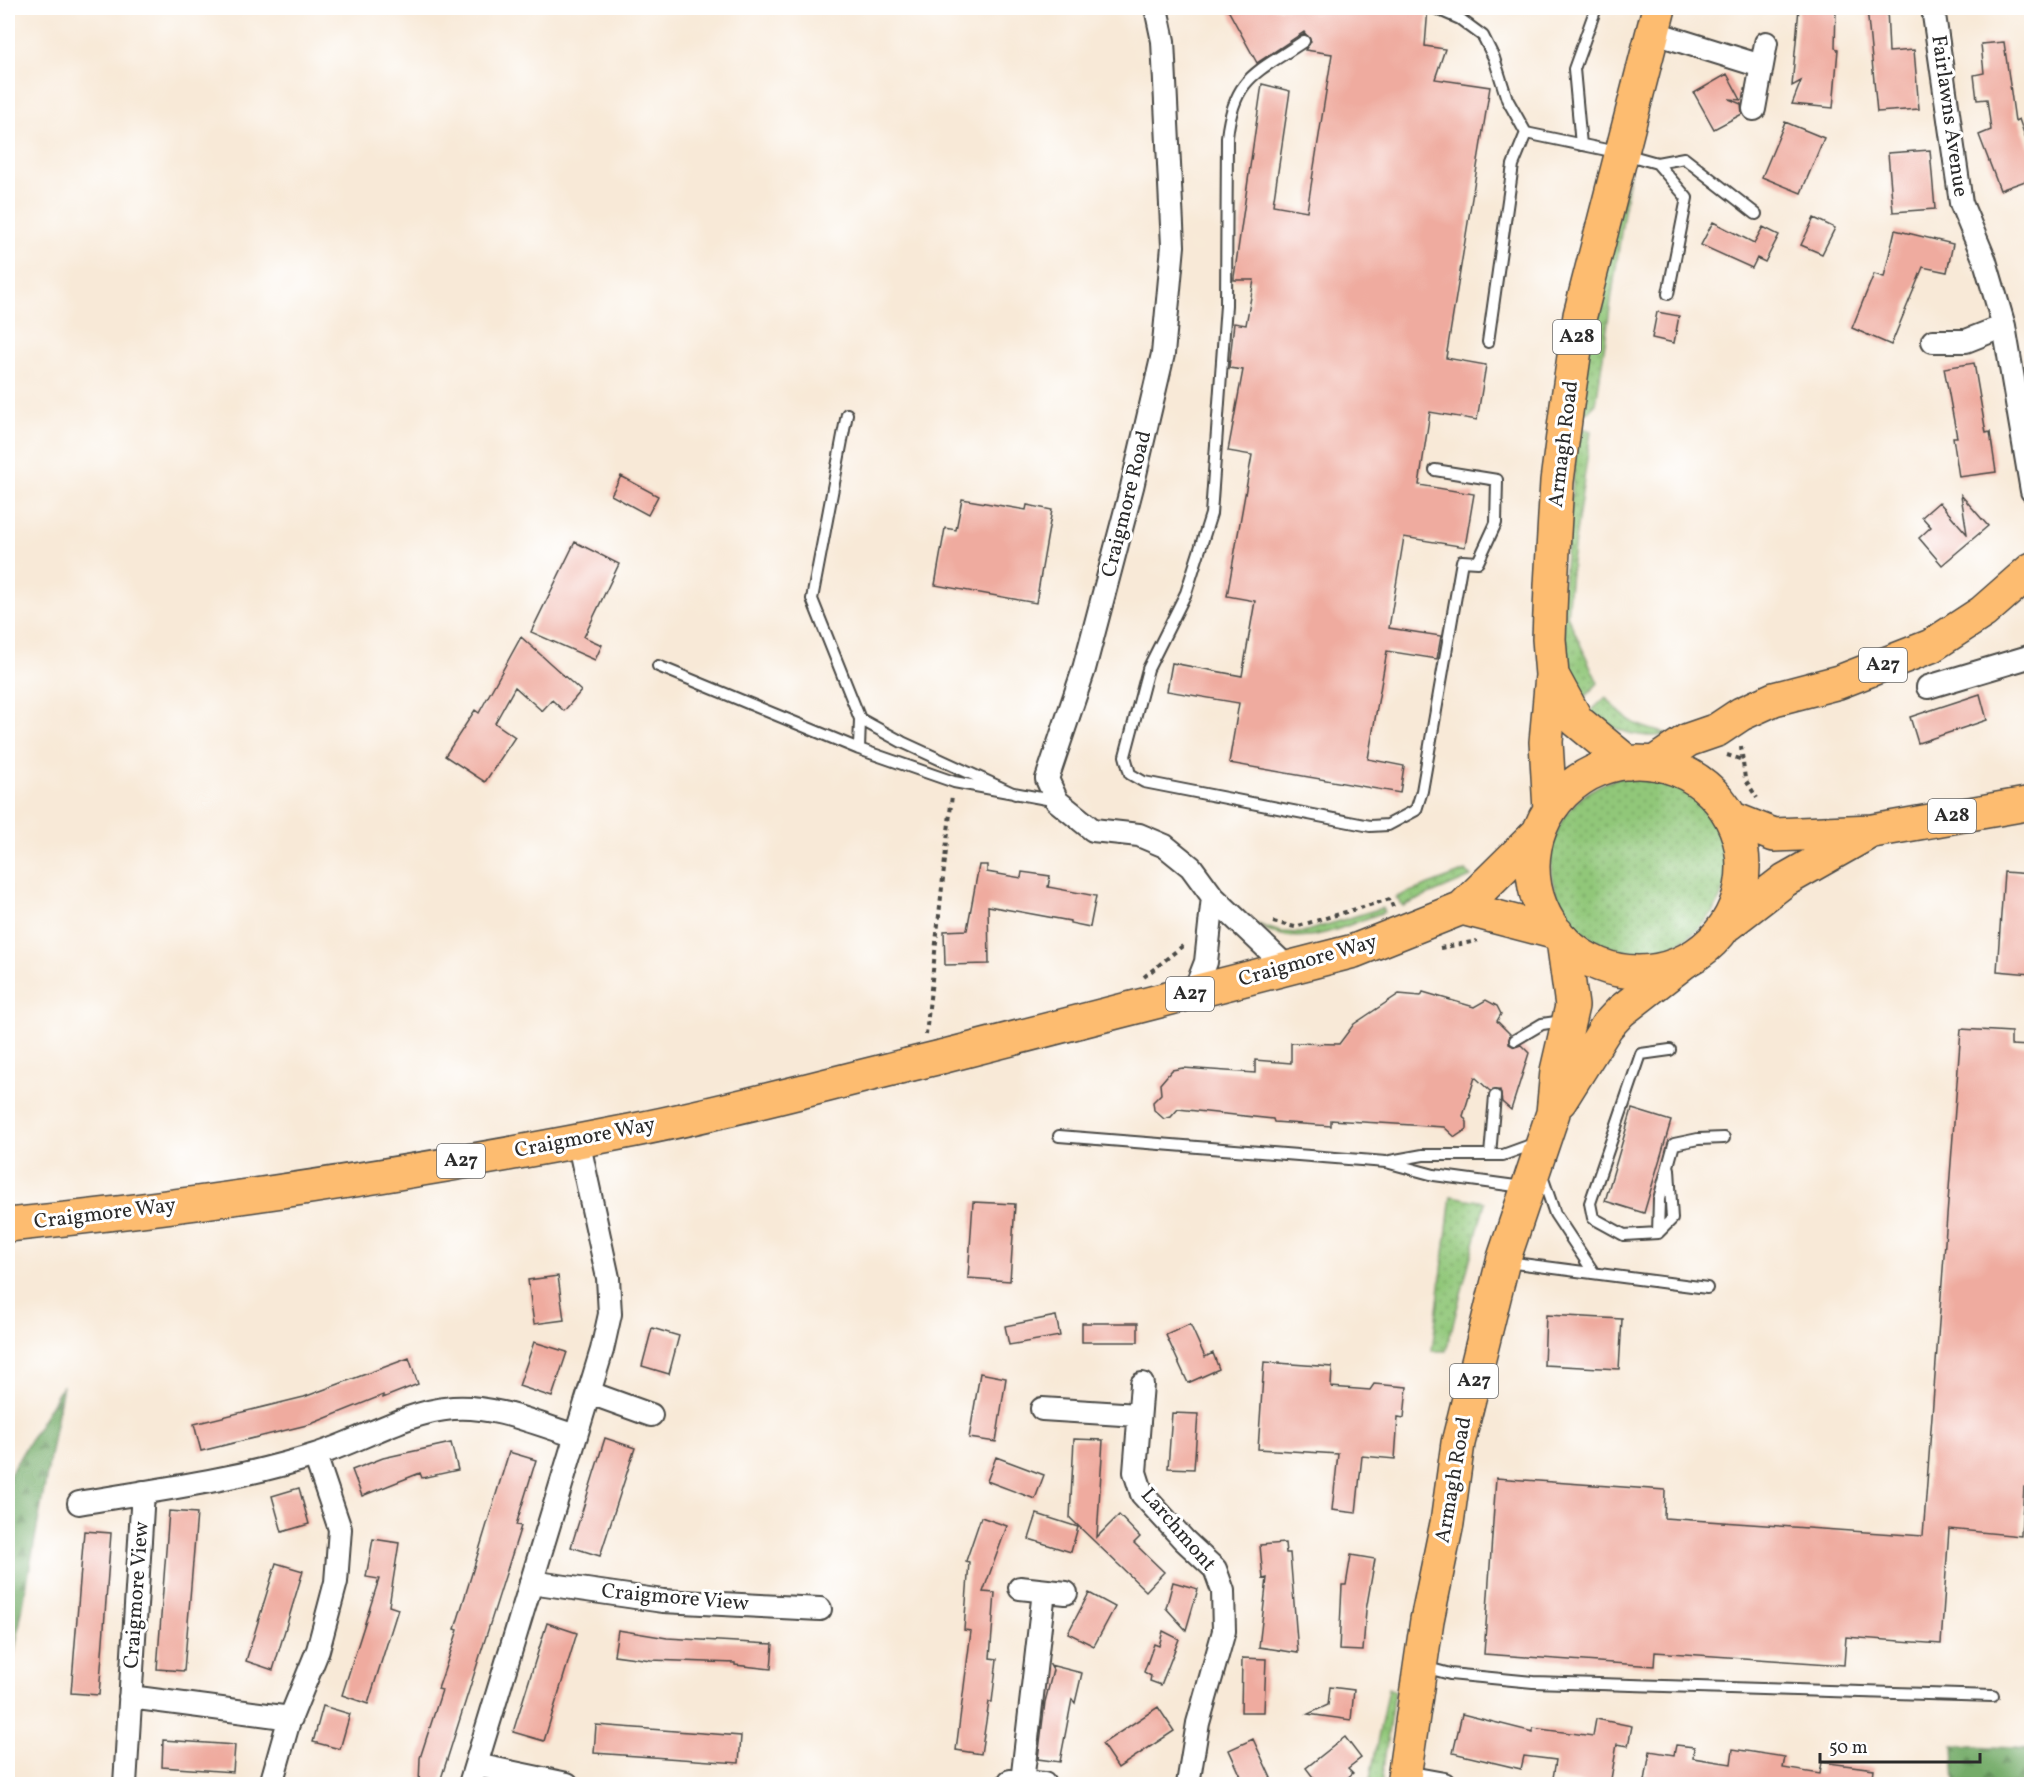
<svg xmlns="http://www.w3.org/2000/svg" width="2039" height="1792" viewBox="0 0 2039 1792" font-family="Vollkorn,serif">
<defs>
<pattern id="grass-dots" width="8" height="8" patternUnits="userSpaceOnUse" patternTransform="scale(1.5)"><rect width="8" height="8" fill="#91c779"/><path d="M2 2h.1M6 6h.1" fill="none" stroke="#77a263" stroke-width="1.8" stroke-linecap="round"/></pattern>
<pattern id="forest-firs" width="22" height="20" patternUnits="userSpaceOnUse" patternTransform="scale(1.5)"><rect width="22" height="20" fill="#74ac69"/><path d="M5 1l3.5 6h-7zM16 11l3.5 6h-7z" fill="#5f8c57"/></pattern>
</defs>
<rect width="100%" height="100%" fill="#fff"/>
<filter id="ink" filterUnits="userSpaceOnUse"><feTurbulence type="fractalNoise" baseFrequency=".0167" numOctaves="2"/><feDisplacementMap in="SourceGraphic" scale="12" xChannelSelector="R" yChannelSelector="G"/><feConvolveMatrix kernelMatrix="1 2 1 2 8 2 1 2 1" color-interpolation-filters="sRGB"/></filter>
<filter id="wash" filterUnits="userSpaceOnUse"><feTurbulence type="fractalNoise" baseFrequency=".008" numOctaves="4" result="noise"/><feDisplacementMap in="SourceGraphic" scale="24" xChannelSelector="R" yChannelSelector="G"/><feGaussianBlur stdDeviation="1.35" result="paint"/><feColorMatrix in="noise" values="0 0 0 0 0 0 0 0 0 0 0 0 0 0 0 0 0 1.4 0 .05"/><feComposite in="paint" operator="in"/></filter>
<g filter="url(#wash)">
<rect width="100%" height="100%" fill="#f8e9d7"/>
<!-- grass -->
<path fill="url(#grass-dots)" stroke="#5e7952" stroke-width="1.5" d="M1630,171L1596,404L1588,412L1576,410L1593,309Z
M1583,428L1591,431L1572,561L1567,615L1598,683L1581,701L1569,685L1561,608L1577,439Z
M1606,697C1627,724 1640,728 1674,735C1637,739 1619,733 1589,713Z
M1551 864a88 88 0 1 1 176 0a88 88 0 1 1-176 0Z
M1466,871L1471,877L1403,906L1396,897Z
M1382,908L1384,912C1343,926 1297,953 1257,924L1280,932L1300,933Z
M1451,1196L1485,1202L1446,1351H1432Z
M1388,1688L1394,1691L1381,1784H1369Z"/>
<!-- forest -->
<path fill="url(#forest-firs)" stroke="#506c4a" stroke-width="1.5" d="M63,1385L8,1688V1477Z
M1953,1745L2031,1749V1784H1955Z"/>
<g id="blocks">
<!-- building -->
<path fill="#efab9f" d="M1227,8H1428L1425,46L1445,49L1435,79L1490,87L1446,358L1486,365L1477,420L1430,412L1419,485L1474,494L1465,547L1404,537L1389,628L1441,636L1437,659L1387,651L1368,759L1404,766L1400,793L1229,763L1239,703L1167,691L1172,663L1242,676L1255,601L1227,596L1252,455L1228,451L1243,370L1229,368L1234,323L1246,325L1254,280H1234V277L1262,84L1290,91L1273,205L1307,211L1332,54L1305,50L1311,41L1304,32L1257,63Z
M1799,8H1836L1835,48L1838,49L1833,108L1792,104L1801,81L1792,86Z
M1867,8H1887L1889,52L1914,50L1919,109L1877,112Z
M2004,42L2015,121L2019,119L2031,153V179L2000,190L1979,135L1991,130L1987,99L1977,100L1974,75L1984,73L1981,44Z
M1727,74L1741,100L1729,99L1741,104L1742,114L1714,129L1694,93Z
M1785,122L1824,138L1801,193L1762,177Z
M1930,150L1935,209L1893,212L1888,153Z
M1814,218L1835,228L1822,254L1801,245Z
M1713,222L1754,243L1763,227L1779,235L1765,262L1757,258L1752,268L1701,245Z
M1895,230L1953,244L1947,272L1923,267L1891,345L1852,328L1874,274L1884,277Z
M1657,312L1679,316L1674,343L1652,338Z
M1974,363L1986,433L1990,432L1996,472L1959,477L1953,437H1957L1944,368Z
M621,476L658,496L648,515L611,495Z
M1961,495L1988,526L1942,565L1919,538L1931,527L1922,517L1939,502L1967,534Z
M962,499L1026,510L1027,505L1052,510L1036,603L935,585L945,528L956,530Z
M575,542L619,564L584,637L602,645L595,660L531,632Z
M521,637L581,691L564,711L552,700L542,711L515,687L495,723L515,737L485,782L445,756L475,710L479,713Z
M1980,694L1987,720L1918,743L1910,717Z
M979,865H987V872L1021,878L1022,872L1050,876L1048,887L1096,896L1090,927L1070,923V921L988,906L989,964L945,965L944,931L967,930Z
M2004,872L2031,874V974L1997,971Z
M1423,992L1474,1007L1486,1000L1497,1006L1501,1014L1497,1021L1510,1034L1509,1044L1515,1047L1521,1045L1529,1053L1511,1110L1502,1102L1500,1090L1490,1091L1475,1077L1463,1116L1467,1122V1129L1455,1137L1444,1127L1331,1120V1126L1274,1122L1273,1119L1178,1109L1171,1117L1164,1119L1154,1110L1153,1102L1161,1094L1160,1084L1172,1070L1183,1068L1255,1073V1060L1291,1063V1043L1339,1044L1354,1024L1399,994L1421,996Z
M1961,1029L2011,1032V1045L2031,1046V1488L2024,1487L2021,1536L1949,1529L1941,1644L1846,1637L1844,1665L1655,1652L1654,1666L1484,1654L1496,1478L1665,1490L1664,1518L1923,1536Z
M1632,1109L1671,1121L1644,1213L1605,1201Z
M973,1202L1015,1204L1010,1281L968,1278Z
M558,1276L564,1320L534,1324L528,1280Z
M1546,1315L1622,1319L1619,1369L1544,1365Z
M1056,1316L1060,1336L1009,1345L1005,1326Z
M1082,1323H1138V1342H1082Z
M1190,1324L1205,1357L1213,1353L1219,1369L1188,1383L1166,1335Z
M652,1328L679,1336L669,1374L642,1366Z
M534,1342L567,1352L552,1397L519,1386Z
M409,1358L418,1384L383,1398V1395L311,1424L201,1451L194,1424L304,1397Z
M1264,1362L1332,1367L1331,1387L1370,1390L1374,1384L1407,1387L1404,1418L1398,1417L1395,1459L1362,1456L1356,1513L1332,1510L1338,1454L1258,1449Z
M980,1373L1006,1378L996,1442L969,1438Z
M1172,1413L1198,1414L1194,1469L1168,1468Z
M605,1438L635,1448L600,1556L571,1547Z
M1074,1439L1103,1440L1097,1537L1119,1515L1140,1537L1134,1543L1164,1572L1146,1591L1070,1518Z
M451,1443L458,1470L422,1478L420,1473L362,1496L352,1470L383,1458Z
M509,1452L536,1460L516,1525L521,1526L439,1785H419L420,1758L442,1690L438,1689L458,1630L455,1629Z
M996,1457L1044,1475L1035,1499L987,1481Z
M299,1488L309,1524L282,1532L272,1496Z
M169,1511L197,1513L184,1671L157,1669Z
M1037,1514L1078,1527L1071,1552L1029,1539Z
M981,1517L1007,1526L983,1592L995,1593L990,1658L997,1659L992,1702H989L981,1754L956,1750L971,1631L964,1630L969,1562L966,1561Z
M84,1531L111,1533L99,1695L71,1693Z
M373,1539L399,1543L389,1606L398,1609L368,1704L342,1695L379,1579L366,1577Z
M1285,1543L1286,1553H1290L1298,1653L1259,1647L1267,1578L1263,1579L1260,1545Z
M1351,1555L1375,1559L1366,1610L1363,1651L1339,1650L1342,1585H1346Z
M276,1563L303,1571L273,1670L246,1661Z
M1173,1582L1198,1589L1186,1630L1166,1608Z
M1089,1593L1115,1607L1094,1646L1068,1633Z
M547,1623L577,1633L544,1741L513,1732Z
M618,1630L667,1638L773,1644L771,1669L735,1665V1663L651,1660L614,1655Z
M1163,1631L1179,1639L1161,1685L1150,1681L1151,1676L1144,1672L1154,1644L1159,1646Z
M1242,1658L1266,1659L1264,1712H1241Z
M1050,1665L1082,1673L1075,1703L1072,1699L1060,1762L1038,1759L1045,1702L1053,1670Z
M1330,1687L1354,1690L1351,1720L1308,1714L1328,1705Z
M323,1706L350,1714L340,1749L313,1742Z
M1158,1707L1174,1731L1118,1768L1102,1744Z
M1462,1714L1533,1732V1728L1593,1736L1596,1719L1632,1726L1628,1746L1617,1744L1610,1785H1595L1553,1778L1556,1760L1524,1756L1521,1769L1453,1753Z
M596,1725L741,1736L739,1763L594,1753Z
M1345,1737L1361,1758L1348,1768L1353,1773L1339,1785H1319L1306,1768Z
M1253,1739L1271,1778L1256,1785H1245L1229,1750Z
M163,1740L235,1745L233,1772L162,1767Z
M1676,1745L1694,1747L1693,1758L1731,1764L1733,1749L1785,1757L1783,1768L1820,1774L1822,1762L1874,1769L1872,1785H1665L1645,1781L1650,1751L1674,1755Z"/>
</g>
</g>
<g filter="url(#ink)">
<use href="#blocks" fill-opacity="0" stroke="#4a4845" stroke-width="1.5"/>
<g fill="none" stroke-linecap="round" stroke-linejoin="round">
<!-- service casing -->
<g stroke="#4a4845" stroke-width="14">
<path id="service" d="M1435,8L1460,19L1483,36L1494,58L1507,99L1526,133L1621,153L1657,163L1684,158L1756,214
M1304,41C1257,73 1234,76 1227,137L1226,305L1211,514L1186,593L1148,669L1125,756L1130,774L1144,782L1370,826L1388,825L1416,810L1422,791L1462,561L1478,562L1496,523L1497,480L1435,470
M1581,145L1574,69L1596,8
M1657,163L1687,198L1668,294
M1488,342L1513,165L1526,133
M847,414L812,599L860,719L902,742L1015,794
M658,666L859,749L954,782L1057,801
M859,749L860,719
M1515,1040L1542,1024L1563,1021
M1670,1050L1641,1054L1590,1203L1593,1218L1624,1235L1658,1233L1659,1199L1674,1144L1698,1139L1724,1138
M1059,1136L1386,1162L1434,1175L1523,1187
M1490,1155L1495,1096
M1390,1161L1423,1155H1503L1536,1143
M1541,1173L1555,1214L1594,1273
M1658,1233L1672,1219L1669,1169
M1507,1262L1707,1288
M1424,1667L1450,1674L1533,1682L1993,1696"/>
</g>
<!-- minor casing -->
<g stroke="#4a4845" stroke-width="26">
<path id="minor" d="M1156,8L1163,41L1173,246L1163,354L1132,487L1084,669L1047,779L1057,801L1093,830L1139,835L1165,846L1191,867L1213,897L1289,969
M1933,8L1961,203L1985,261L2004,326L2032,491
M1652,32L1761,66
M1754,109L1766,43
M1933,341H1966L2004,326
M1928,687L2032,656
M1194,993L1206,962L1213,897
M1142,1384L1135,1472L1142,1494L1184,1540L1215,1569L1223,1591L1224,1631L1198,1723L1188,1784
M590,1393L651,1415
M1042,1409L1138,1415
M79,1503C157,1490 240,1479 315,1455C361,1441 405,1412 453,1408C494,1405 537,1424 576,1436
M531,1582L663,1601L820,1609
M1020,1588L1066,1593
M130,1697L291,1718
M476,1765L567,1784
M1405,1777L1444,1784
M1010,1781L1044,1784
M1022,1782L1044,1591
M125,1784L143,1492
M271,1784L288,1724L318,1650L336,1582L340,1529L315,1455
M470,1784L602,1350L610,1314L608,1278L578,1140"/>
</g>
<!-- primary casing -->
<g stroke="#4a4845" stroke-width="36">
<path id="primary" d="M1560,1101L1607,1026L1621,1011L1684,962
M1403,1784L1427,1620L1447,1523L1458,1443L1503,1261L1553,1113L1557,1071L1572,1006L1563,940"/>
</g>
<!-- trunk casing -->
<g stroke="#4a4845" stroke-width="36">
<path id="trunk" d="M1552,675L1577,721L1628,763
M1533 867a105 105 0 1 1 210 0a105 105 0 1 1-210 0Z
M1654,763L1688,740L1717,730L1741,714L1774,699L1839,682L1931,646L1983,612L2032,569
M1550,810L1546,742L1552,675L1549,639L1551,586L1557,481L1567,405L1580,315L1659,8
M1731,818L1774,835L1873,831L2032,803
M1462,908L1557,933
M1728,924L1785,880L1868,833
M941,1057L1354,951L1462,908L1539,832
M8,1225C218,1204 428,1171 635,1130C727,1112 817,1087 908,1065"/>
</g>
<!-- path -->
<path stroke="#4a4845" stroke-width="4" stroke-dasharray="4.5 4.5" stroke-linecap="butt" d="M1741,746L1745,779L1757,798
M1727,755L1740,759
M1273,922L1295,927L1390,899L1393,907
M1440,948L1477,941
M1144,977L1185,944
M926,1035L952,795"/>
<!-- service -->
<use href="#service" stroke="#fff" stroke-width="10"/>
<!-- minor -->
<use href="#minor" stroke="#fff" stroke-width="22"/>
<!-- primary -->
<use href="#primary" stroke="#fdbc70" stroke-width="33"/>
<!-- trunk -->
<use href="#trunk" stroke="#fdbc70" stroke-width="33"/>
<!-- trunk-bridge casing -->
<g stroke="#4a4845" stroke-width="36" stroke-linecap="butt">
<path id="trunk-bridge" d="M908,1065L941,1057"/>
</g>
<!-- trunk-bridge -->
<use href="#trunk-bridge" stroke="#fdbc70" stroke-width="33"/>
</g>
</g>
<g text-anchor="middle" dominant-baseline="central" stroke-width="6" stroke-linejoin="round" paint-order="stroke">
<!-- shield labels -->
<g fill="#fff" stroke="#6b6b6b" stroke-width="1.5">
<rect x="1553" y="320" width="48" height="34" rx="4.5"/>
<rect x="1859" y="648" width="48" height="34" rx="4.5"/>
<rect x="1928" y="799" width="48" height="34" rx="4.5"/>
<rect x="1166" y="977" width="48" height="34" rx="4.5"/>
<rect x="437" y="1144" width="48" height="34" rx="4.5"/>
<rect x="1450" y="1364" width="48" height="34" rx="4.5"/>
</g>
<g font-size="20" font-weight="bold" fill="#2b2b2b">
<text x="1577" y="337">A28</text>
<text x="1883" y="665">A27</text>
<text x="1952" y="816">A28</text>
<text x="1190" y="994">A27</text>
<text x="461" y="1161">A27</text>
<text x="1474" y="1381">A27</text>
</g>
<!-- street labels -->
<g font-size="21" fill="#2b2b2b" stroke="#fff">
<text transform="translate(1949 116) rotate(82)">Fairlawns Avenue</text>
<text transform="translate(1564 444) rotate(-83)">Armagh Road</text>
<text transform="translate(1127 504) rotate(-76)">Craigmore Road</text>
<text transform="translate(1308 961) rotate(-16)">Craigmore Way</text>
<text transform="translate(585 1138) rotate(-11)">Craigmore Way</text>
<text transform="translate(105 1214) rotate(-7)">Craigmore Way</text>
<text transform="translate(1454 1480) rotate(-80)">Armagh Road</text>
<text transform="translate(1178 1530) rotate(49)">Larchmont</text>
<text transform="translate(137 1595) rotate(-86)">Craigmore View</text>
<text transform="translate(675 1598) rotate(5)">Craigmore View</text>
</g>
</g>
<!-- margin -->
<rect width="2039" height="1792" fill="none" stroke="#fff" stroke-width="30"/>
<!-- scale -->
<path d="M1820 1753v9h160v-9" fill="none" stroke="#2b2b2b" stroke-width="3"/>
<text x="1829" y="1753" font-size="18" fill="#2b2b2b" stroke="#ffffff" stroke-width="4.5" paint-order="stroke">50 m</text>
</svg>
